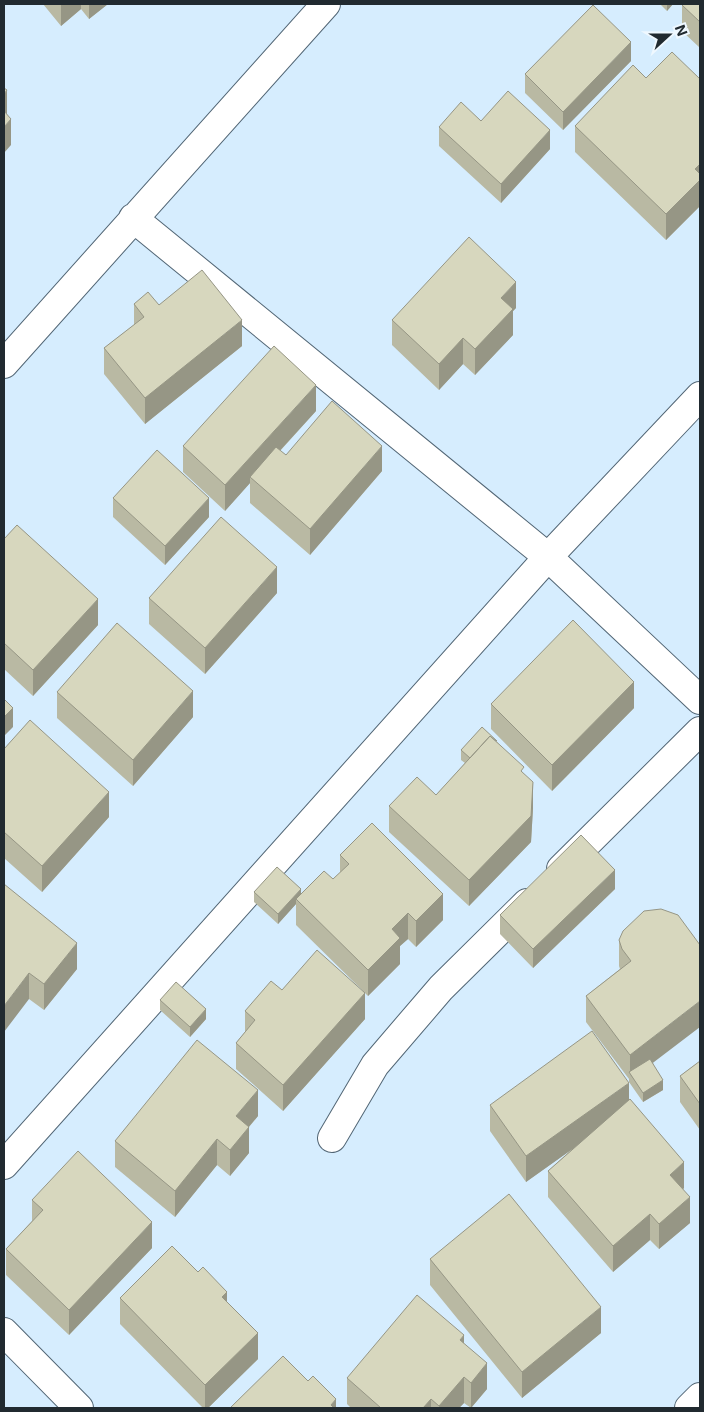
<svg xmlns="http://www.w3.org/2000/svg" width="704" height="1412" viewBox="0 0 704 1412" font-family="Inter,sans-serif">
<rect width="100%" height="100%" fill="#d6edfe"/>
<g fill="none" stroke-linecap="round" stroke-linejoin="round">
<!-- minor casing -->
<g stroke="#526675" stroke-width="30">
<path id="minor" d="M133,218L548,557L700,700
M4,364L326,4
M561,869L700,731
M332,1138L375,1065L441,988L527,903
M4,1165L548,557L700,396
M4,1332L79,1408
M689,1408L700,1397"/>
</g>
<!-- minor -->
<use href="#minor" stroke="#fff" stroke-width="28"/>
</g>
<!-- wall -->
<path fill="#b9b9a3" d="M43,4H108L89,19L81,9L61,26Z
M660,4H673L667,11Z
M700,4V48L682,31V5Z
M631,61L563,130L525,93V74Z
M646,78L700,79V206L666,240L575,152V126Z
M481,121L550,149L501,203L439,146V127Z
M134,304L242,346L145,424L104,374V348L134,325Z
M516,308L513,311V335L475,375L463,364L439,390L392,345V320Z
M316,411L280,451L286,455L382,471L310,555L250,503V483L225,511L183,472V446Z
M113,498L209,517L165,565L113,517Z
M4,539L98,625L33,696L4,669Z
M277,593L205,674L149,624V598Z
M57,692L193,717L133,786L57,718Z
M491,704L634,708L552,791L491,729Z
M497,742L524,774L533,808L531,842L469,906L389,832V806L436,795L465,763L461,760V750Z
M4,749L109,817L42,892L4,858Z
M340,855L443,920L416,947L408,939L400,946V964L368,996L365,993V1019L283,1111L236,1069V1043L245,1032V1011L282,990L363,991L296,925V904L278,924L254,902V892L301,895L333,879L340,873Z
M4,884L77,969L44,1010L29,999Z
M615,889L533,968L500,934V915Z
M644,911L653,1063L663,1090L643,1102L629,1082V1079L586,1022V996L620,969L619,966V940Z
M160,1000L206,1019L190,1037L160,1010Z
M700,1061V1130L680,1102V1076Z
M629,1100L684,1188L683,1190L690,1223L659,1249L650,1240L613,1272L548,1197V1171L572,1149L526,1182L490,1131V1105Z
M258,1116L249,1127V1153L230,1176L217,1165L175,1217L115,1167V1141Z
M32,1200L152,1248L69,1335L6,1275V1249L32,1221Z
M430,1259L601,1333L522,1398L430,1285Z
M120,1298L227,1302L258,1359L208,1408H203L120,1324Z
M464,1344L487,1389L471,1408L464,1403L459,1408H351L347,1404V1378Z"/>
<!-- shaded-wall -->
<path fill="#969685" d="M61,4H81V9L61,26Z
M89,4H108L89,19Z
M667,4H673L667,11Z
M631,42V61L563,130V112Z
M7,90V116L4,120V94Z
M11,119V145L4,153V127Z
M550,130V149L501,203V184Z
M700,164V206L666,240V214L695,169Z
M516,282V308L513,311V335L475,375V349L501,298Z
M242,320V346L145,424V398Z
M463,338V364L439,390V364Z
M316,385V411L253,480L250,477V483L225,511V485Z
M382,446V471L310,555V529Z
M209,498V517L165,565V546Z
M277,567V593L205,674V648Z
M98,599V625L33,696V670Z
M634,682V708L552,791V765Z
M193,691V717L133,786V760Z
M13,708V727L4,736V717Z
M533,782V808L531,842L469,906V880Z
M109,792V817L42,892V866Z
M615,870V889L533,968V949Z
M301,889V899H296V904L278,924V914Z
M443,894V920L416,947V921Z
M408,913V939L400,946V964L368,996V970L392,929Z
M77,943V969L44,1010V984Z
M29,973V999L4,1032V1006Z
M365,993V1019L283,1111V1085Z
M700,1001V1027L633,1078L630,1074V1055Z
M206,1009V1019L190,1037V1027Z
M663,1080V1090L643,1102V1093Z
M629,1083V1109L526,1182V1156Z
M258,1090V1116L236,1142V1116Z
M249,1127V1153L230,1176V1150Z
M217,1139V1165L175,1217V1191Z
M684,1162V1188L670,1201V1175Z
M690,1197V1223L659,1249V1224Z
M650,1214V1240L613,1272V1246Z
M152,1222V1248L69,1335V1310Z
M227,1292V1318L222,1297Z
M601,1307V1333L522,1398V1372Z
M258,1333V1359L208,1408H205V1385Z
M464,1335V1361L460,1340Z
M487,1363V1389L471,1408V1383Z
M464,1377V1403L459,1408H439V1406Z
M336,1399V1408H331V1405Z
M431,1399V1408H423Z"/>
<!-- building -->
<path fill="#d7d7be" stroke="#969685" d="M683,4H700V22L682,5Z
M593,5L631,42L563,112L525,74Z
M672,52L700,79V164L695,169L700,174V180L666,214L575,126L633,65L646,78Z
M4,88L7,90L4,94Z
M508,91L550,130L501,184L439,127L461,102L481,121Z
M4,111L11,119L4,127Z
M469,237L516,282L501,298L513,309L475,349L463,338L439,364L392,320Z
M202,270L242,320L145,398L104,348L144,317L134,304L148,292L159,305Z
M274,346L316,385L225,485L183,446Z
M332,401L382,446L310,529L250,477L276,447L286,455Z
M157,450L209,498L165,546L113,498Z
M221,517L277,567L205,648L149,598Z
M17,525L98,599L33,670L4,643V539Z
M573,620L634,682L552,765L491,704Z
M117,623L193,691L133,760L57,692Z
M4,699L13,708L4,717Z
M30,720L109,792L42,866L4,832V749Z
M482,727L497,741H496L490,736L470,758L461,750Z
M490,736L524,767L521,771L533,782L531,816L469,880L389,806L417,777L436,795Z
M372,823L443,894L416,921L408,913L392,929L400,938L368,970L296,899L324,871L333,879L349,864L340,855Z
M581,835L615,870L533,949L500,915Z
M277,867L301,889L278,914L254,892Z
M4,884L77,943L44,984L29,973L4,1006Z
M661,909L678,915L700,945V1001L630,1055L586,996L631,961L622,949L619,940L623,931L644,911Z
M317,950L365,993L283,1085L236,1043L255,1020L245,1011L271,981L282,990Z
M176,982L206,1009L190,1027L160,1000Z
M592,1031L629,1083L526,1156L490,1105Z
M197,1040L258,1090L236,1116L249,1127L230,1150L217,1139L175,1191L115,1141Z
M650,1059L663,1080L643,1093L629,1072Z
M700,1061V1104L680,1076Z
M630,1099L684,1162L670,1175L690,1197L659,1224L650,1214L613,1246L548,1171Z
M78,1151L152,1222L69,1310L6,1249L43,1210L32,1200Z
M509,1194L601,1307L522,1372L430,1259Z
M172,1246L198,1272L203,1267L227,1292L222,1297L258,1333L205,1385L120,1298Z
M417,1295L464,1335L460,1340L487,1363L471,1383L464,1377L439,1406L431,1399L423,1408H381L347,1378Z
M283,1356L308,1381L313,1376L336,1399L331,1405L334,1408H230Z"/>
<!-- border -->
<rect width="704" height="1412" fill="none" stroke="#212a30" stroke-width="10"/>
<!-- north arrow -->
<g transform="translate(669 35) rotate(69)" stroke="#eff8ff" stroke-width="4" paint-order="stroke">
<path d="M0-4L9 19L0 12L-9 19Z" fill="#212a30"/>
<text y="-8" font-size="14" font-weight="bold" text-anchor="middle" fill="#212a30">N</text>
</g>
</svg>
